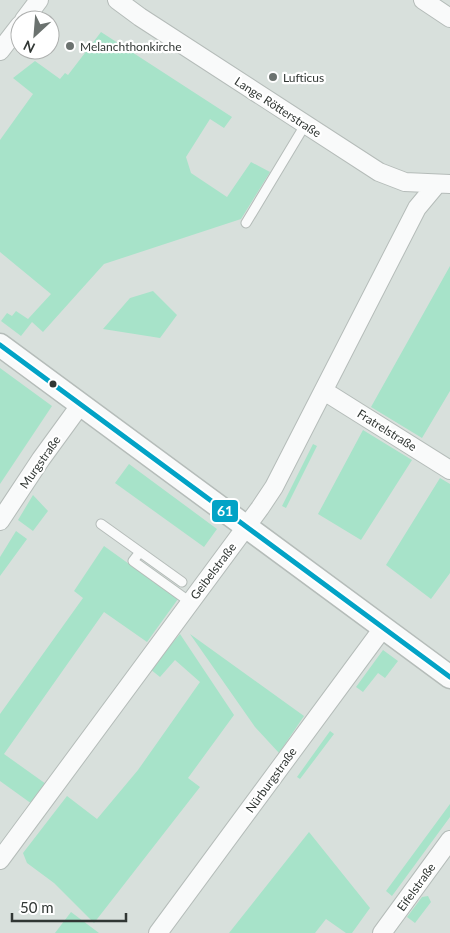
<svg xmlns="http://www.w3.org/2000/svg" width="450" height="933" viewBox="0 0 450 933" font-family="Lato,sans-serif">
<rect width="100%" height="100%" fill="#d8e0dc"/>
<!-- green -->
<path fill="#a7e3c9" d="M101,32L232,117L224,128L210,119L186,157L191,173L227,197L251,162L270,172L241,219L104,264L43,332L32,322L21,336L1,321L7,313L12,316L16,311L28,319L51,294L0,252V140L33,94L13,78L35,61L60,79L65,73L68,75Z
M450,266V391L422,438L371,407Z
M153,291L177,315L160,338L103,329L130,298Z
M0,368L52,406L0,484Z
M363,430L412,460L361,540L318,514Z
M313,444L317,446L286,508L282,506Z
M129,464L217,529L204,547L115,483Z
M440,478L450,484V573L431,599L386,565Z
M33,495L48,511L33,531L18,520Z
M16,531L27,539L0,576V557Z
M104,546L178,599L147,642L104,612L4,754L46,784L32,804L0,781V714L83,598L74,591Z
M180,634L234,715L188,778L200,787L94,923L54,883L27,863L23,853L67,796L97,819L138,770L200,682L175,660L160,677L150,669Z
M190,634L304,716L279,753L255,727Z
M383,650L398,661L385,678L378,673L363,692L356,687Z
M330,731L334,734L300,779L297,777Z
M450,804V817L392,896L386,891Z
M309,832L370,908L352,933H346L326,919L315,933H229Z
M428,896L431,902L415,923L407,917L422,897Z
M71,912L99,933H55Z"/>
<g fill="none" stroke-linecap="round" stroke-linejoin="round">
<!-- service casing -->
<g stroke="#b5bcb9" stroke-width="11">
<path id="service" d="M246,223L305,125
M101,524L182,582
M140,552L133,561L190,602"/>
</g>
<!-- minor casing -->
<g stroke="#b5bcb9" stroke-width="20">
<path id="minor" d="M117,0L140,17L379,172L405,182L450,184
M423,0L450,18
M24,20L39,0
M0,51L20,25
M324,391L450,470
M0,521L41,459L81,404
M0,860L260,508L274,487L417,208L437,184
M158,933L383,628
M382,933L450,840"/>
</g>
<!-- tertiary casing -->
<g stroke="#b5bcb9" stroke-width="25">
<path id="tertiary" d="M0,345L450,677"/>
</g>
<!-- service -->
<use href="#service" stroke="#f9fafa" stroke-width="9"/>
<!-- minor -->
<use href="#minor" stroke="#f9fafa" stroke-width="18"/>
<!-- tertiary -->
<use href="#tertiary" stroke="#f9fafa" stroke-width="22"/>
<!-- bus-1 casing -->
<g stroke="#fff" stroke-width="9">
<path id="bus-1" d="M0,345L450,677"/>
</g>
<!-- bus-1 -->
<use href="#bus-1" stroke="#02a3c6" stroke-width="5"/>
</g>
<!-- markers -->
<g fill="#6b726f" stroke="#fff" stroke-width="2">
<circle cx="70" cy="46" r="5"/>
<circle cx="273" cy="77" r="5"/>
</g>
<circle fill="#313734" stroke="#fff" stroke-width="2" cx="53" cy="384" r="4.5"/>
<g text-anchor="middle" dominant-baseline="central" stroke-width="4.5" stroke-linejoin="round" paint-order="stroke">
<!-- poi labels -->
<g font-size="12" fill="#313734" stroke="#fff" text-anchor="start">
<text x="80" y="46">Melanchthonkirche</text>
<text x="283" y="77">Lufticus</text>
</g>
<!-- street labels -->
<g font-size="12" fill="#313734" stroke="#fff">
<text transform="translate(278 107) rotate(33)">Lange Rötterstraße</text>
<text transform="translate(387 430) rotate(32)">Fratrelstraße</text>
<text transform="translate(40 462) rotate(-55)">Murgstraße</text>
<text transform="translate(213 571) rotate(-53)">Geibelstraße</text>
<text transform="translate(271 780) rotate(-54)">Nürburgstraße</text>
<text transform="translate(416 887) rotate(-54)">Eifelstraße</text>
</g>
</g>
<rect stroke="#fff" stroke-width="2" x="211" y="499" width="28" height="24" rx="5" fill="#02a3c6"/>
<g font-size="14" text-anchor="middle" font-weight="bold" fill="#fff">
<text x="225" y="516">61</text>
</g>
<!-- north arrow -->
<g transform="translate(35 35) rotate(206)"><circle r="24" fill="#ffffff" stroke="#adafae"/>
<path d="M0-4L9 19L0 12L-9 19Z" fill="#6b726f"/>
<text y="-8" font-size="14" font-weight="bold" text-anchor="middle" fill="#313734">N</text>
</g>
<!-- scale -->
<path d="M12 913v8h114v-8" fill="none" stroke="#313734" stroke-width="2.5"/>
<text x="20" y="913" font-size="15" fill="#313734" stroke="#ffffff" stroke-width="4" paint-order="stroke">50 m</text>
</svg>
